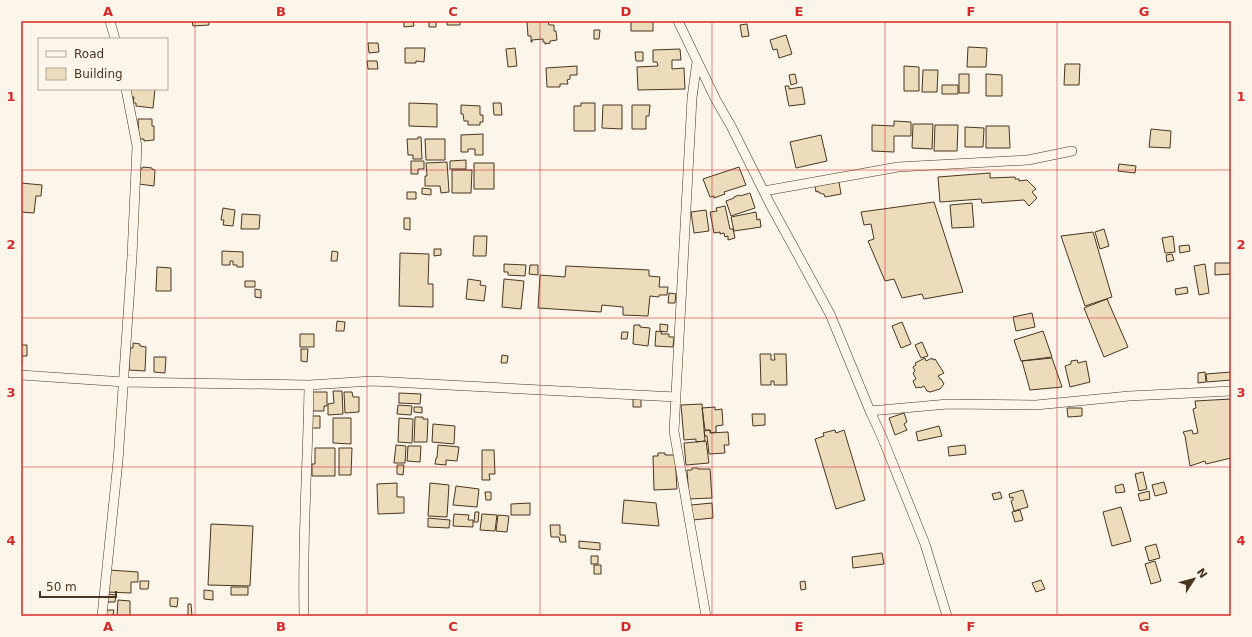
<svg xmlns="http://www.w3.org/2000/svg" width="1252" height="637" viewBox="0 0 1252 637" font-family="'DejaVu Sans',sans-serif">
<rect width="100%" height="100%" fill="#fbf6e9"/>
<!-- building -->
<path fill="#ecdcbc" stroke="#4a3520" d="M192,21H209V25L193,26Z
M404,21H413L414,26L404,27Z
M429,21H436V27H429Z
M447,21H460V25H447Z
M529,21H553H548L549,25H554V31H556L557,40L550,41V43L545,44V42H543V39L532,40V42H531V36H528L527,22Z
M631,21H653V31H631Z
M747,24L749,36L742,37L740,25Z
M594,30H600L599,39H594Z
M786,35L792,54L779,58L777,49L773,50L770,40Z
M368,43H378L379,52L369,53Z
M968,47L987,48L986,67H967Z
M405,48H425L424,62L416,61V63H405Z
M515,48L517,66L508,67L506,49Z
M680,49L681,60H672V69L684,68L685,89L638,90L637,67L658,66L657,62H653V50Z
M635,52H643V61H636Z
M367,61H377L378,69H368Z
M1065,64H1080L1079,85H1064Z
M577,66V75H570V79L567,80L568,84H560V87H547L546,68Z
M904,66L919,67V91H904Z
M923,70H938L937,92H922Z
M795,74L797,83L791,85L789,75Z
M959,74H969V93H959Z
M986,74L1002,75V96H986Z
M942,85H958V94H942Z
M785,86H789V89L802,87L805,104L789,106Z
M129,89H155L153,108L136,106V103H133L134,97H131Z
M409,103L437,104V127L409,126Z
M493,103H501L502,115H494Z
M581,103H595V131H574V106H581Z
M461,105L480,106V115H483V122H480V125H468V121H464L463,114H461Z
M603,105H622V129L602,128Z
M632,105H650L649,116H646V129H632Z
M138,119H152V126H154V140L144,141V139H139Z
M894,121L911,122V136H894V152L872,151V125L894,126Z
M913,124H933L932,149L912,148Z
M935,125H958L957,151H934Z
M986,126H1009L1010,148H986Z
M965,127L984,128L983,147H965Z
M1151,129L1171,131L1170,148L1149,147Z
M483,134V155H475V149H468V152H461V135Z
M821,135L827,161L796,168L790,142Z
M418,137H421L422,159H413V155H408L407,139H418Z
M425,139H445V160H426Z
M466,160V169H450V161Z
M411,161H424V169H418V174H411Z
M447,162L449,192L441,193L440,186H425V176H427L426,163Z
M474,163H494V189H474Z
M1119,164L1136,166L1135,173L1118,171Z
M143,167L152,168V169L155,170L154,186L139,184L141,168H143Z
M739,167L746,185L724,192L725,194L714,198V196L710,197L703,179Z
M452,170H472L471,193H452Z
M990,173V178L1015,177V179H1019V181L1027,180L1036,189L1032,192L1037,198L1029,206L1024,200L982,203L981,199L940,202L938,177Z
M839,182L841,194L825,197L824,194H822L821,193H819L818,191L816,192L815,186Z
M21,183L42,185L41,196H36L34,213L21,212Z
M422,188L431,189V195L422,194Z
M407,192H416V199H407Z
M750,193L755,208L731,216L726,201L734,198V197L739,195L740,196Z
M934,202L963,292L924,299L922,294L902,298L894,279L885,281L868,241L874,239L871,224L864,225L861,212Z
M972,203L974,227L952,228L950,205Z
M725,206L730,229H733L735,238L728,240V236L725,237L724,233L720,234V232L714,233L710,212L717,211L716,208Z
M223,208L235,210L233,226L223,225L224,220H221Z
M706,210L709,231L694,233L691,212Z
M756,212L757,220L760,219L761,227L734,231L731,217Z
M242,214L260,215L259,229H241Z
M404,218H410V230L404,229Z
M1104,229L1109,246L1100,249L1095,232Z
M1093,232L1112,297L1085,306L1061,236Z
M474,236H487L486,256H473Z
M1173,236L1175,252L1165,253L1162,238Z
M1189,245L1190,251L1180,253L1179,246Z
M434,249H441V255L434,256Z
M222,251L243,252V267H237V265H233V261H230V265H222Z
M332,251L338,252L337,261H331Z
M400,253L429,254L428,284H433V307L399,306Z
M1172,254L1174,260L1167,262L1166,255Z
M1215,263H1231V274L1215,275Z
M504,264L526,265L525,276L508,275V272H504Z
M1205,264L1209,293L1199,295L1194,266Z
M530,265H538V275L529,274Z
M566,266L649,270V276L660,277L659,287H668L667,295H659V297L650,296L648,316L623,315V307L602,305L601,312L538,308L540,275L565,277Z
M157,267L171,268V291H156Z
M468,279L481,281L480,285L486,286L484,301L466,299Z
M504,279L524,281L521,309L502,307Z
M245,281H255V287H245Z
M1187,287L1188,293L1176,295L1175,289Z
M255,289L261,290V298L255,297Z
M669,293L676,294L675,303H668Z
M1107,299L1128,347L1104,357L1084,308Z
M1032,313L1035,327L1016,331L1013,317Z
M337,321L345,322L344,331H336Z
M902,322L911,344L901,348L892,326Z
M660,324L668,325L667,332L660,331Z
M634,325H640V327L650,328L648,346L633,344Z
M656,331L662,332L661,334H669V337H674L673,347L655,346Z
M1043,331L1052,357L1021,361L1014,340Z
M622,332H628L627,339H621Z
M300,334H314V347H300Z
M922,342L928,356L921,358L915,345Z
M133,343L140,344V346L146,347L145,371L129,370L130,348H133Z
M21,345H27V356H21L22,362Z
M301,349H308L307,362L301,361Z
M760,354H771V360H775L774,354H786L787,385H774V381H771V385H761Z
M502,355L508,356L507,363H501Z
M154,357H166L165,373L154,372Z
M925,358L926,361L932,358L933,360L935,359L944,373L938,376L940,379H941L944,384L940,389L930,392L927,391L924,386L920,388L919,387L916,388L913,381L916,379L913,373L915,371L913,367L916,365L915,363Z
M1052,358L1062,387L1030,390L1022,361Z
M1077,360L1078,363L1086,361L1090,382L1070,387L1065,366L1071,364V361Z
M1205,372L1206,382L1198,383V373Z
M1231,372V380L1207,382L1206,374Z
M333,391H342L343,414L328,415V404L334,403Z
M311,392H327V406H324V411H311Z
M344,392H352L353,397H359V412L345,413Z
M399,393L421,394L420,404L399,403Z
M633,399H641V407H633Z
M1231,399V458L1206,464L1205,461L1190,466L1185,436L1183,432L1192,430L1193,434L1198,433L1193,409L1196,408L1195,401Z
M702,404L705,441L696,442V439L684,440L681,405Z
M398,405L412,406L411,415L397,414Z
M414,407H422V413L414,412Z
M715,407V410L722,409L723,425L716,426V432L711,433L710,430H705L702,408Z
M1067,408H1082V416L1068,417Z
M904,413L907,422L904,424L907,430L895,435L889,418Z
M752,414H765V425L753,426Z
M312,416H320V428H312Z
M415,417H423V419H428L427,442H414Z
M333,418H351V444L333,443Z
M399,418L413,419L412,443L398,442Z
M433,424L455,426L454,444L432,442Z
M939,426L942,436L918,441L916,432Z
M710,430V433L728,432L729,445H724L725,453L709,454L707,436H705L704,431Z
M835,430L836,433L844,430L865,500L836,509L815,439L824,436L823,433Z
M706,441L709,463L686,465L684,443Z
M396,445L406,446L405,463H394Z
M438,445L459,447L457,461L446,460V465L435,464L436,458H437Z
M965,445L966,454L949,456L948,447Z
M408,446H421L420,462L407,461Z
M315,448H335V476H312V464H315Z
M339,448H352L351,475H339Z
M482,450H494L495,474H489L490,480H482Z
M658,453H665V455H675L677,489L654,490L653,456H658Z
M397,465H404L403,475L397,474Z
M692,468H698V469H710L712,498L689,499L687,470H692Z
M1143,472L1147,489L1139,491L1135,474Z
M1164,482L1167,493L1155,496L1152,485Z
M397,483V497H404V513L378,514L377,484Z
M430,483L449,485L447,517L428,516Z
M1123,484L1125,492L1116,493L1115,486Z
M456,486L479,489L477,507L453,505Z
M1023,490L1028,507L1014,511L1011,501L1013,500V497L1010,498L1009,494Z
M1149,491L1150,499L1140,501L1138,494Z
M485,492H491V500H486Z
M1000,492L1002,498L994,500L992,494Z
M624,500L656,503L659,526L622,523Z
M530,503V515H511V504Z
M712,503L713,518L693,520L691,505Z
M1121,507L1131,541L1112,546L1103,512Z
M1020,510L1023,520L1015,522L1012,512Z
M475,512H479L478,522H474Z
M454,514L469,515L468,520H473V527L453,526Z
M482,514L497,515L495,531L480,530Z
M498,515L509,516L507,532L496,531Z
M428,518L450,520L449,528L428,527Z
M211,524L253,526L250,586L208,585Z
M550,525H560V535H565L566,542H560L559,537H551Z
M579,541L600,543V550L579,548Z
M1156,544L1160,558L1149,561L1145,547Z
M882,553L884,564L853,568L852,557Z
M591,556H598V564H591Z
M1155,561L1161,581L1151,584L1145,564Z
M594,565H601V574H594Z
M109,570L138,572V582H131V593L107,592Z
M1041,580L1045,589L1036,592L1032,583Z
M140,581H149L148,589H140Z
M805,581L806,589L801,590L800,582Z
M231,587H248V595H231Z
M204,590L213,591V600L204,599Z
M108,594L116,595L115,602H107Z
M170,598H178L177,607L170,606Z
M118,600L130,601V616H117Z
M188,604H191L192,616H188Z
M106,610H114L113,616H106Z"/>
<g fill="none" stroke-linecap="round" stroke-linejoin="round">
<!-- street casing -->
<g stroke="#4a3520" stroke-width="10">
<path id="street" d="M110,21L115,39
M678,21L716,100L731,126L770,204L830,314L870,411L882,437L925,544L947,616
M697,61L692,98L674,431L706,616
M897,167L1028,160L1072,151
M764,191L898,167
M21,375L124,382L309,385L372,381L676,397
M870,411L948,404L1036,405L1129,396L1231,391
M102,616L118,461L132,256L137,146L126,89
M304,616C302,539 308,462 309,385"/>
</g>
<!-- street -->
<use href="#street" stroke="#fbf6e9" stroke-width="9"/>
</g>
<!-- grid -->
<path fill="none" stroke="#d62828" stroke-width="1" stroke-opacity="0.55" d="M195,21V616M367,21V616M540,21V616M712,21V616M885,21V616M1057,21V616M21,170H1231M21,318H1231M21,467H1231"/>
<!-- border -->
<rect width="1252" height="637" fill="none" stroke="#fbf6e9" stroke-width="44"/>
<!-- legend -->
<rect x="38" y="38" width="130" height="52" fill="#fbf6e9" stroke="#b4a999"/>
<rect x="46" y="51" width="20" height="6" fill="#fbf6e9" stroke="#b4a999"/>
<text x="74" y="58" font-size="12" fill="#4a3520">Road</text>
<rect x="46" y="68" width="20" height="12" fill="#ecdcbc" stroke="#b4a999"/>
<text x="74" y="78" font-size="12" fill="#4a3520">Building</text>
<!-- north arrow -->
<g transform="translate(1194 579) rotate(54)" stroke="#fbf6e9" stroke-width="3" paint-order="stroke">
<path d="M0-3L7 15L0 10L-7 15Z" fill="#4a3520"/>
<text y="-6" font-size="11" font-weight="bold" text-anchor="middle" fill="#4a3520">N</text>
</g>
<!-- scale -->
<path d="M40 591v6h76v-6" fill="none" stroke="#4a3520" stroke-width="2"/>
<text x="46" y="591" font-size="12" fill="#4a3520" stroke="#fbf6e9" stroke-width="3" paint-order="stroke">50 m</text>
<rect x="22" y="22" width="1208" height="593" fill="none" stroke="#d62828" stroke-width="1.5"/>
<g font-size="13" text-anchor="middle" font-weight="bold" fill="#d62828">
<text x="108" y="16">A</text>
<text x="281" y="16">B</text>
<text x="453" y="16">C</text>
<text x="626" y="16">D</text>
<text x="799" y="16">E</text>
<text x="971" y="16">F</text>
<text x="1144" y="16">G</text>
<text x="11" y="101">1</text>
<text x="1241" y="101">1</text>
<text x="11" y="249">2</text>
<text x="1241" y="249">2</text>
<text x="11" y="397">3</text>
<text x="1241" y="397">3</text>
<text x="11" y="545">4</text>
<text x="1241" y="545">4</text>
<text x="108" y="631">A</text>
<text x="281" y="631">B</text>
<text x="453" y="631">C</text>
<text x="626" y="631">D</text>
<text x="799" y="631">E</text>
<text x="971" y="631">F</text>
<text x="1144" y="631">G</text>
</g>
</svg>
